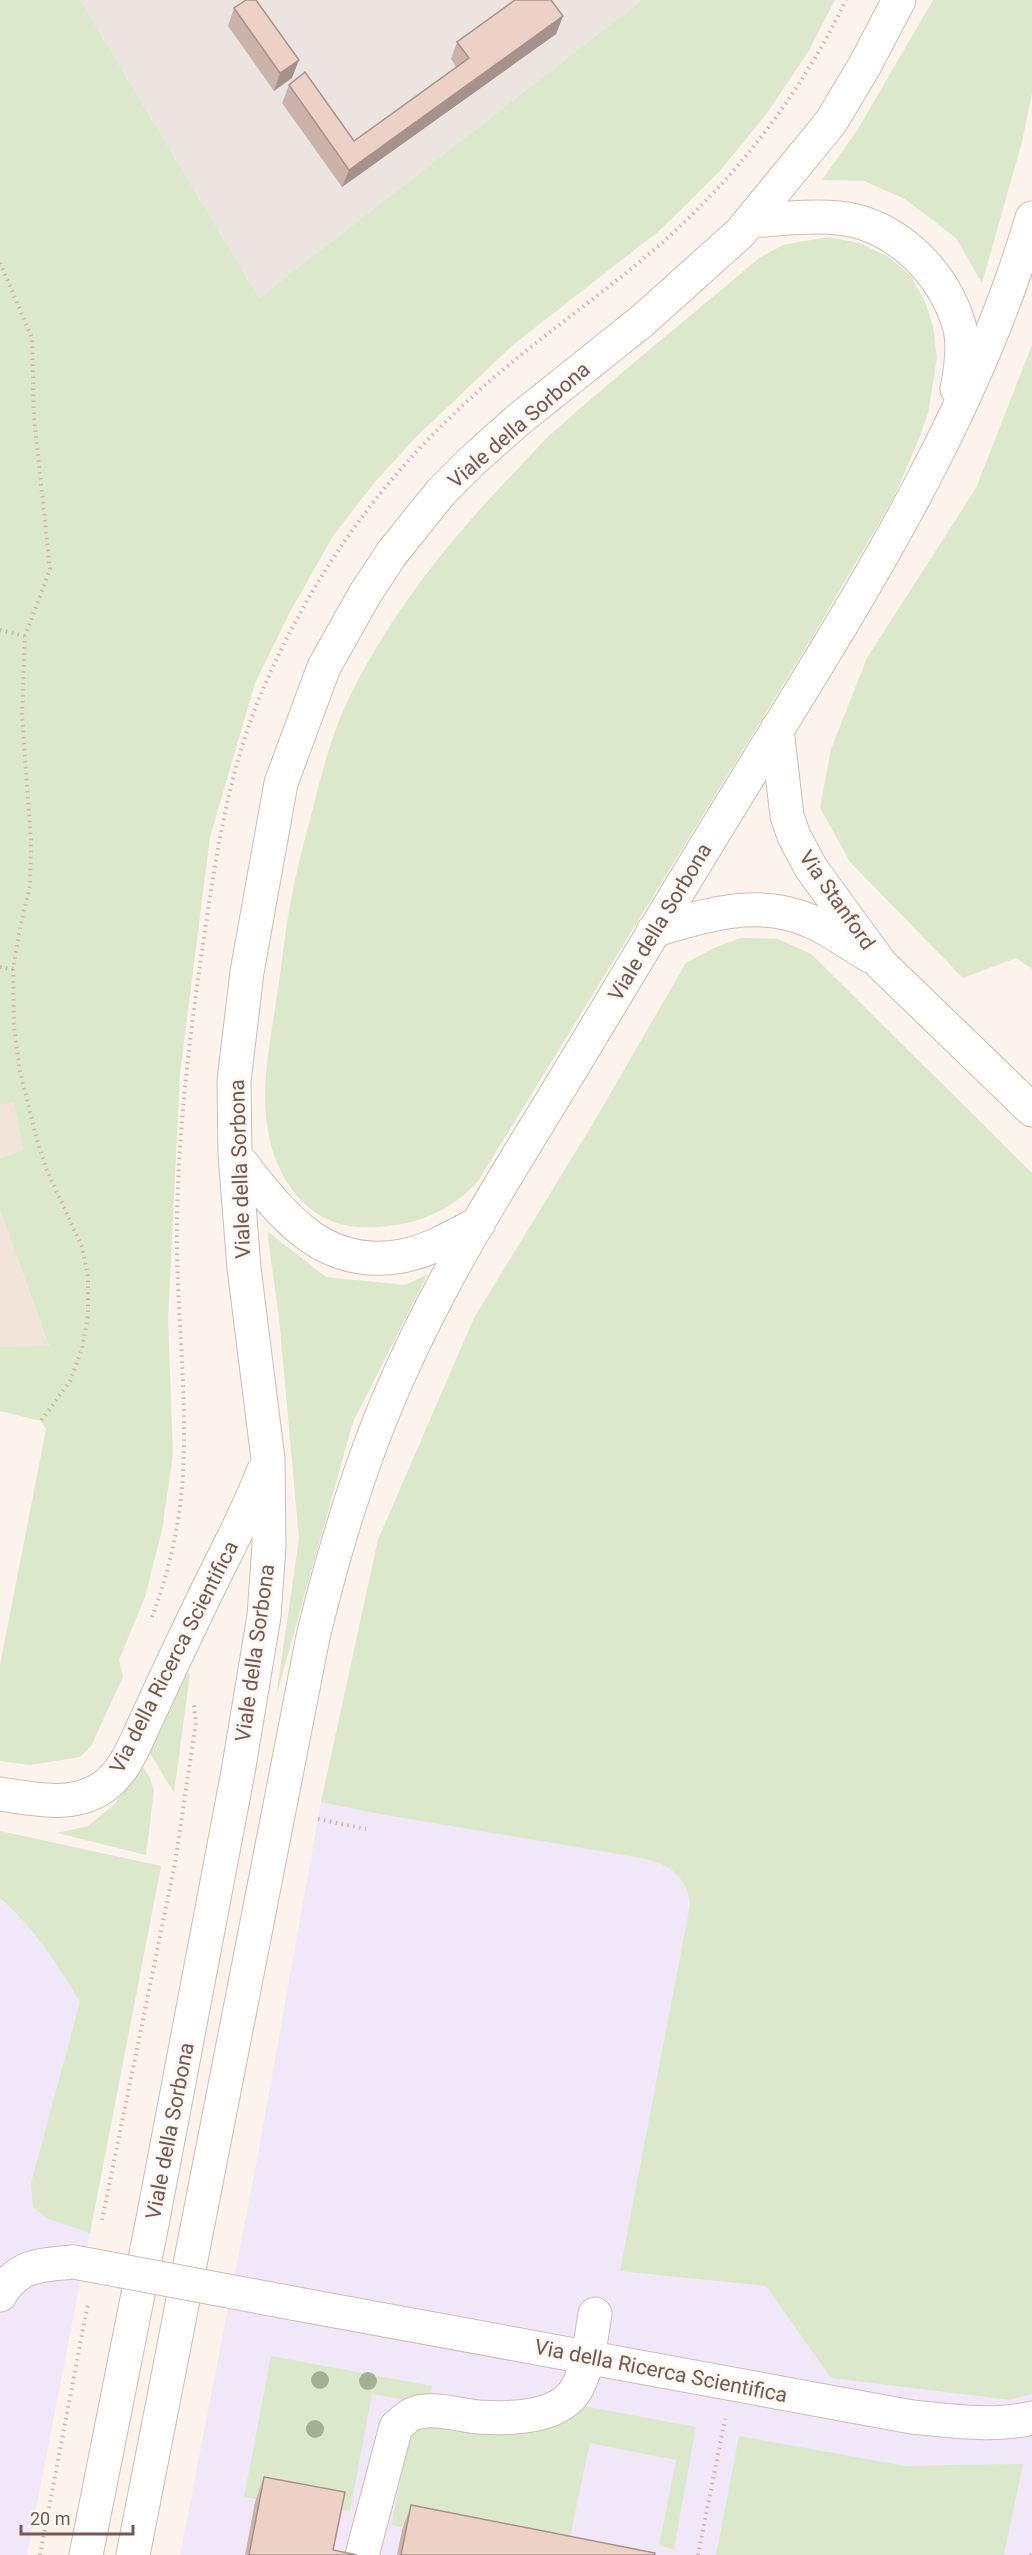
<svg xmlns="http://www.w3.org/2000/svg" width="1032" height="2555" viewBox="0 0 1032 2555" font-family="Roboto,sans-serif">
<rect width="100%" height="100%" fill="#fbf3ec"/>
<!-- residential -->
<path fill="#f2e4db" d="M14,1101L23,1150L0,1158V1105Z
M0,1210L49,1347H0Z"/>
<!-- industrial -->
<path fill="#ebe4e1" d="M80,0H642L259,298Z"/>
<!-- education -->
<path fill="#f0e8f8" d="M741,938L778,939L811,954L1032,1173V2555H180L259,2149L321,1802L378,1540L474,1318L594,1122L686,963L714,948Z
M0,1831L161,1866L27,2555H0Z"/>
<!-- green -->
<path fill="#dbe8cb" d="M0,0H80L259,298L642,0H835L808,52L767,113L720,171L659,231L514,344L416,437L374,483L333,536L290,612L255,683L210,837L180,1074L168,1320L173,1454L162,1530L145,1597L119,1660L123,1677L91,1746L80,1757L30,1765L0,1761V1665L46,1429L41,1421L0,1411V1347L49,1346L0,1210V1158L23,1150L14,1102L0,1105Z
M933,0H1032V93L1022,142L982,283L956,238L905,199L864,181L822,180L858,129Z
M828,237L859,243L887,256L911,276L925,302L933,326L937,358L928,413L920,436L894,497L813,636L478,1181C447,1216 405,1229 359,1227C311,1225 280,1184 270,1141C258,1092 271,1038 278,989C283,956 286,922 293,890C298,864 305,838 312,812C322,773 331,735 349,698C389,616 446,544 509,478C523,464 536,448 550,435C618,374 690,317 759,258L783,245Z
M1032,345V969L1016,958L963,978L850,862L820,808L831,749L867,658L976,488Z
M741,938L778,939L811,954L1032,1173V2394L1010,2400L831,2378L766,2286L620,2271L690,1905C688,1879 671,1865 647,1859L380,1814L321,1802L378,1540L474,1318L594,1122L686,963L714,948Z
M267,1231L326,1277L405,1285L428,1274L353,1422L276,1697L299,1539L279,1318Z
M185,1673L190,1674L174,1793L148,1750Z
M141,1764L150,1778L154,1791L146,1855L57,1833L88,1826L115,1804Z
M0,1831L161,1866L90,2233L46,2218L33,2207L31,2183L80,2002C57,1963 34,1928 0,1898Z
M271,2356L432,2386L429,2404L372,2394L350,2511L316,2505L315,2510L244,2497Z
M584,2406L696,2427L674,2549L659,2546L676,2460L590,2443L566,2555H552L391,2525L408,2443L416,2422Z
M739,2436L906,2466L1023,2464L1004,2555H716Z"/>
<g fill="none" stroke-linecap="round" stroke-linejoin="round">
<!-- minor casing -->
<g stroke="#cebcb5" stroke-width="35">
<path id="minor" d="M751,221C780,219 810,215 839,218C895,224 943,271 959,325C965,345 961,369 957,389
M777,729L787,816L794,836L811,868L881,964L1032,1110
M653,931C703,915 760,898 810,921C831,930 850,944 870,956
M235,1155C279,1211 320,1271 402,1256C429,1251 454,1236 479,1223
M0,1794C33,1799 72,1808 102,1788C126,1772 136,1741 148,1716C164,1681 180,1647 197,1612C219,1565 244,1521 263,1472
M0,2295C18,2264 41,2265 74,2262
M292,2303L912,2417C952,2421 993,2427 1032,2418
M86,2555L152,2224L238,1772L264,1616L269,1546L268,1459L244,1268L235,1155L234,1081L247,972L281,783L324,667L365,594L392,553L441,492L473,460L518,420L642,321L740,233L831,122L865,65L899,0
M133,2555L313,1637C335,1546 362,1456 401,1371C450,1261 517,1159 579,1056C645,946 711,836 779,727C879,565 978,402 1032,218
M362,2555L396,2427C402,2422 408,2415 415,2413C435,2407 458,2415 479,2417C510,2419 562,2419 578,2386C589,2364 591,2337 595,2314"/>
</g>
<!-- path -->
<path stroke="#d3b3a9" stroke-width="4" stroke-dasharray="1.5 4.5" stroke-linecap="butt" d="M0,263L32,338L34,418L50,569L25,636L22,715L31,840L30,886L21,923L13,969L14,1027L20,1072L37,1140L46,1168L82,1247L88,1277V1315L82,1349L70,1381L41,1421
M0,630L25,636
M0,967L13,969
M152,1617C169,1572 181,1520 183,1472C187,1397 178,1322 177,1248C176,1149 188,1049 202,951C215,862 227,773 263,689C313,574 380,480 473,396C537,337 611,290 675,231C745,166 805,86 846,0
M318,1819L366,1829
M102,2220L175,1863L196,1722L194,1705
M40,2555L88,2303
M698,2555L725,2419
M1031,2555L1032,2550"/>
<!-- minor -->
<use href="#minor" stroke="#fff" stroke-width="33"/>
<!-- minor-bridge casing -->
<g stroke="#cebcb5" stroke-width="35" stroke-linecap="butt">
<path id="minor-bridge" d="M74,2262L292,2303"/>
</g>
<!-- minor-bridge -->
<use href="#minor-bridge" stroke="#fff" stroke-width="33"/>
</g>
<!-- trees -->
<g fill="#a5af93">
<circle cx="320" cy="2380" r="9"/>
<circle cx="368" cy="2381" r="9"/>
<circle cx="315" cy="2429" r="9"/>
</g>
<!-- wall -->
<path fill="#ccb3aa" d="M234,8L292,78L274,91L228,26Z
M563,16L556,34L342,187L282,103L289,85L354,141L456,67L451,59L457,42Z
M264,2477L333,2550L357,2555H245L255,2502Z
M411,2505L654,2555H397L402,2530Z"/>
<!-- shaded-wall -->
<path fill="#a6928b" d="M563,16L556,34L342,187L349,170Z
M299,60L292,78L274,91L280,73Z"/>
<!-- building -->
<path fill="#edd0c6" stroke="#a6928b" stroke-width="1.5" d="M246,0H256L299,60L280,73L234,8Z
M515,0H551L563,16L349,170L289,85L305,72L354,141L469,58L457,42Z
M264,2477L345,2492L333,2550L357,2555H249Z
M411,2505L655,2553L654,2555H401Z"/>
<g text-anchor="middle" dominant-baseline="central" stroke-width="4.5" stroke-linejoin="round" paint-order="stroke">
<!-- street labels -->
<g font-size="21" fill="#745851" stroke="#fdf7f2">
<text transform="translate(519 425) rotate(-41)">Viale della Sorbona</text>
<text transform="translate(837 900) rotate(55)">Via Stanford</text>
<text transform="translate(660 922) rotate(-59)">Viale della Sorbona</text>
<text transform="translate(240 1169) rotate(-92)">Viale della Sorbona</text>
<text transform="translate(255 1653) rotate(-82)">Viale della Sorbona</text>
<text transform="translate(174 1657) rotate(-63)">Via della Ricerca Scientifica</text>
<text transform="translate(170 2131) rotate(-79)">Viale della Sorbona</text>
<text transform="translate(661 2371) rotate(11)">Via della Ricerca Scientifica</text>
</g>
</g>
<!-- scale -->
<path d="M21 2525v9h112v-9" fill="none" stroke="#745851" stroke-width="3"/>
<text x="30" y="2525" font-size="18" fill="#745851" stroke="#fdf7f2" stroke-width="4.5" paint-order="stroke">20 m</text>
</svg>
